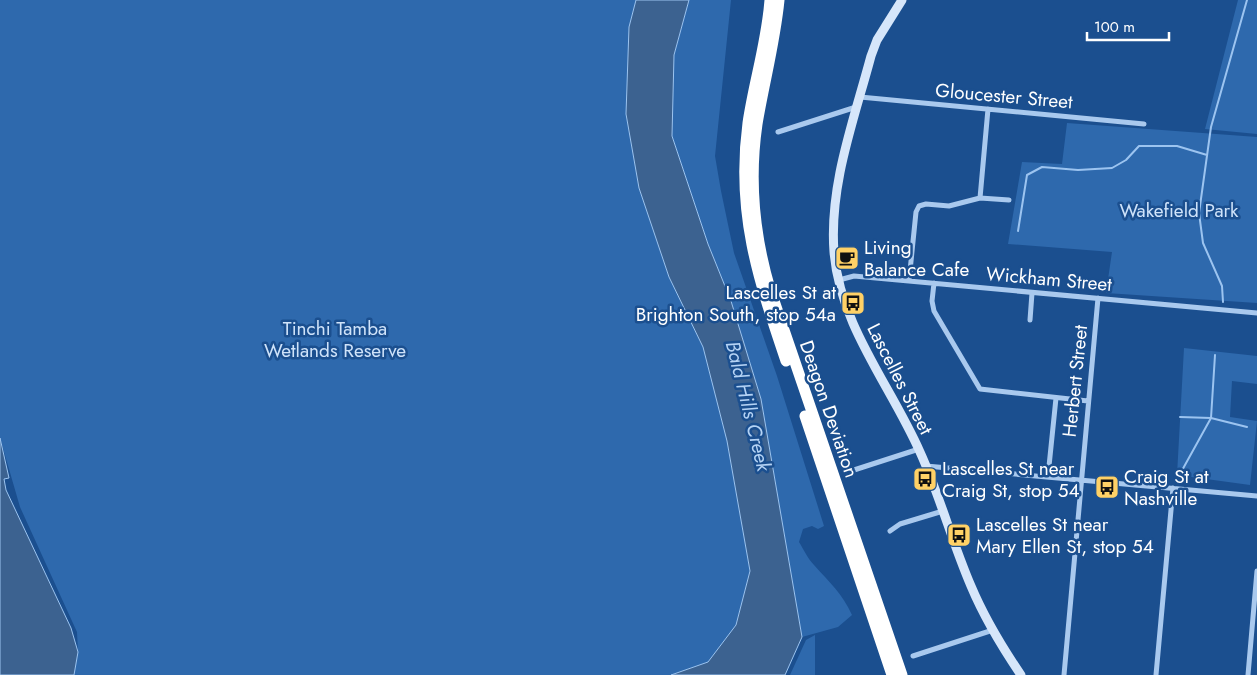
<svg xmlns="http://www.w3.org/2000/svg" width="1257" height="675" viewBox="0 0 1257 675" font-family="Jost,sans-serif">
<rect width="100%" height="100%" fill="#1b4f8f"/>
<!-- green -->
<path fill="#2e69ad" d="M0,0H636L629,27L626,114L639,188L669,277L703,347L727,441L750,571L736,625L708,662L671,675H74L78,652L77,632L20,507L0,438Z
M689,0H731L715,156L721,191L734,253L777,376L824,526L818,529L812,526L803,529L799,542C804,550 808,559 814,565C830,583 842,593 852,615L838,627L802,637L761,399L731,301L708,244L672,136L674,55Z
M1238,0H1257V134L1205,129Z
M1067,123L1257,137V303L1106,293L1112,252L1008,244L1022,162L1062,164Z
M1184,348L1257,356V384L1232,381L1230,417L1257,421L1250,485L1177,475Z
M815,635V675H790L806,640Z"/>
<!-- water -->
<path fill="#3c6290" stroke="#9cc4f0" d="M636,0H689L674,55L672,136L708,244L731,301L761,399L802,637L785,675H671L708,662L736,625L750,571L727,441L703,347L669,277L639,188L626,114L629,27Z
M0,438L9,478L4,479L6,490L71,628L78,652L74,675H0Z"/>
<g fill="none" stroke-linecap="round" stroke-linejoin="round">
<!-- stream -->
<path stroke="#9cc4f0" stroke-width="2" d="M1018,231L1027,175L1042,167L1078,170L1112,168L1126,160L1139,146H1177L1207,155
M1223,302L1222,286L1203,243L1199,213L1211,127L1247,0
M1180,417L1211,418L1247,427
M1180,474L1211,418L1215,355"/>
<!-- street -->
<path stroke="#a9c9ee" stroke-width="5" d="M860,97L1144,124
M778,132L853,108L856,109
M980,198L988,109
M839,280L854,276L1257,313
M909,281L916,212L919,206L926,204L949,206L980,198L1009,200
M934,283L932,301L934,311L980,389L1088,401
M1030,320L1032,293
M926,466L1257,496
M854,470L919,449
M1048,476L1056,398
M890,531L900,524L943,511
M913,656L993,630
M1064,675L1098,298
M1156,675L1173,488
M1248,675L1257,571"/>
<!-- secondary -->
<path stroke="#d6e6fa" stroke-width="9" d="M902,0L877,40L871,56C854,120 829,185 834,252C840,326 891,386 920,452C940,496 952,542 971,586C984,617 1002,647 1021,675"/>
<!-- highway -->
<path stroke="#fff" stroke-width="11" d="M770,0C767,42 754,82 748,123C736,213 758,278 786,361
M779,0C775,42 764,82 757,124C749,179 754,235 770,289L902,675
M805,416L892,675"/>
</g>
<!-- icons -->
<defs>
<g id="cafe-square" transform="scale(1.25)"><rect x="-9" y="-9" width="18" height="18" rx="4" fill="#ffd166" stroke="#1b4f8f"/><path d="M-5.5-4.5H6V0H3Q3 3.5 0 3.5H-2.5Q-5.5 3.5-5.5 0ZM3-3.2v2h1.7v-2ZM-6 4.5H4V6H-6Z" fill="#111"/></g>
<g id="bus-square" transform="scale(1.25)"><rect x="-9" y="-9" width="18" height="18" rx="4" fill="#ffd166" stroke="#1b4f8f"/><path d="M-5-6H5V4H4V6H2V4H-2V6H-4V4H-5ZM-3.5-4V0h7V-4ZM-3.5 1.2v1.5H-2V1.2ZM2 1.2v1.5H3.5V1.2Z" fill="#111"/></g>
</defs>
<g fill-rule="evenodd">
<use href="#cafe-square" x="847" y="258"/>
<use href="#bus-square" x="853" y="303"/>
<use href="#bus-square" x="925" y="479"/>
<use href="#bus-square" x="1107" y="487"/>
<use href="#bus-square" x="959" y="535"/>
</g>
<g text-anchor="middle" dominant-baseline="central" stroke-width="5" stroke-linejoin="round" paint-order="stroke">
<!-- street labels -->
<g font-size="19" fill="#fff" stroke="#1b4f8f">
<text transform="translate(1004 96) rotate(5)">Gloucester Street</text>
<text transform="translate(1049 279) rotate(5)">Wickham Street</text>
<text transform="translate(900 379) rotate(63)">Lascelles Street</text>
<text transform="translate(1075 381) rotate(-84)">Herbert Street</text>
<text transform="translate(829 409) rotate(71)">Deagon Deviation</text>
</g>
<!-- park labels -->
<g font-size="19" fill="#cfe3fa" stroke="#1b4f8f">
<text x="1179" y="210">Wakefield Park</text>
<text x="335" y="328">Tinchi Tamba<tspan x="335" dy="22">Wetlands Reserve</tspan></text>
</g>
<!-- poi labels -->
<g font-size="19" fill="#fff" stroke="#1b4f8f" text-anchor="start">
<text x="864" y="247">Living<tspan x="864" dy="22">Balance Cafe</tspan></text>
<text x="836" y="292" text-anchor="end">Lascelles St at<tspan x="836" dy="22">Brighton South, stop 54a</tspan></text>
<text x="942" y="468">Lascelles St near<tspan x="942" dy="22">Craig St, stop 54</tspan></text>
<text x="1124" y="476">Craig St at<tspan x="1124" dy="22">Nashville</tspan></text>
<text x="976" y="524">Lascelles St near<tspan x="976" dy="22">Mary Ellen St, stop 54</tspan></text>
</g>
<!-- water labels -->
<g font-size="20" font-style="italic" fill="#b5d3f5" stroke="#1b4f8f">
<text transform="translate(748 406) rotate(76)">Bald Hills Creek</text>
</g>
</g>
<!-- scale -->
<path d="M1087 32v8h82v-8" fill="none" stroke="#ffffff" stroke-width="2.5"/>
<text x="1094" y="32" font-size="15" fill="#ffffff" stroke="#1b4f8f" stroke-width="4" paint-order="stroke">100 m</text>
</svg>
